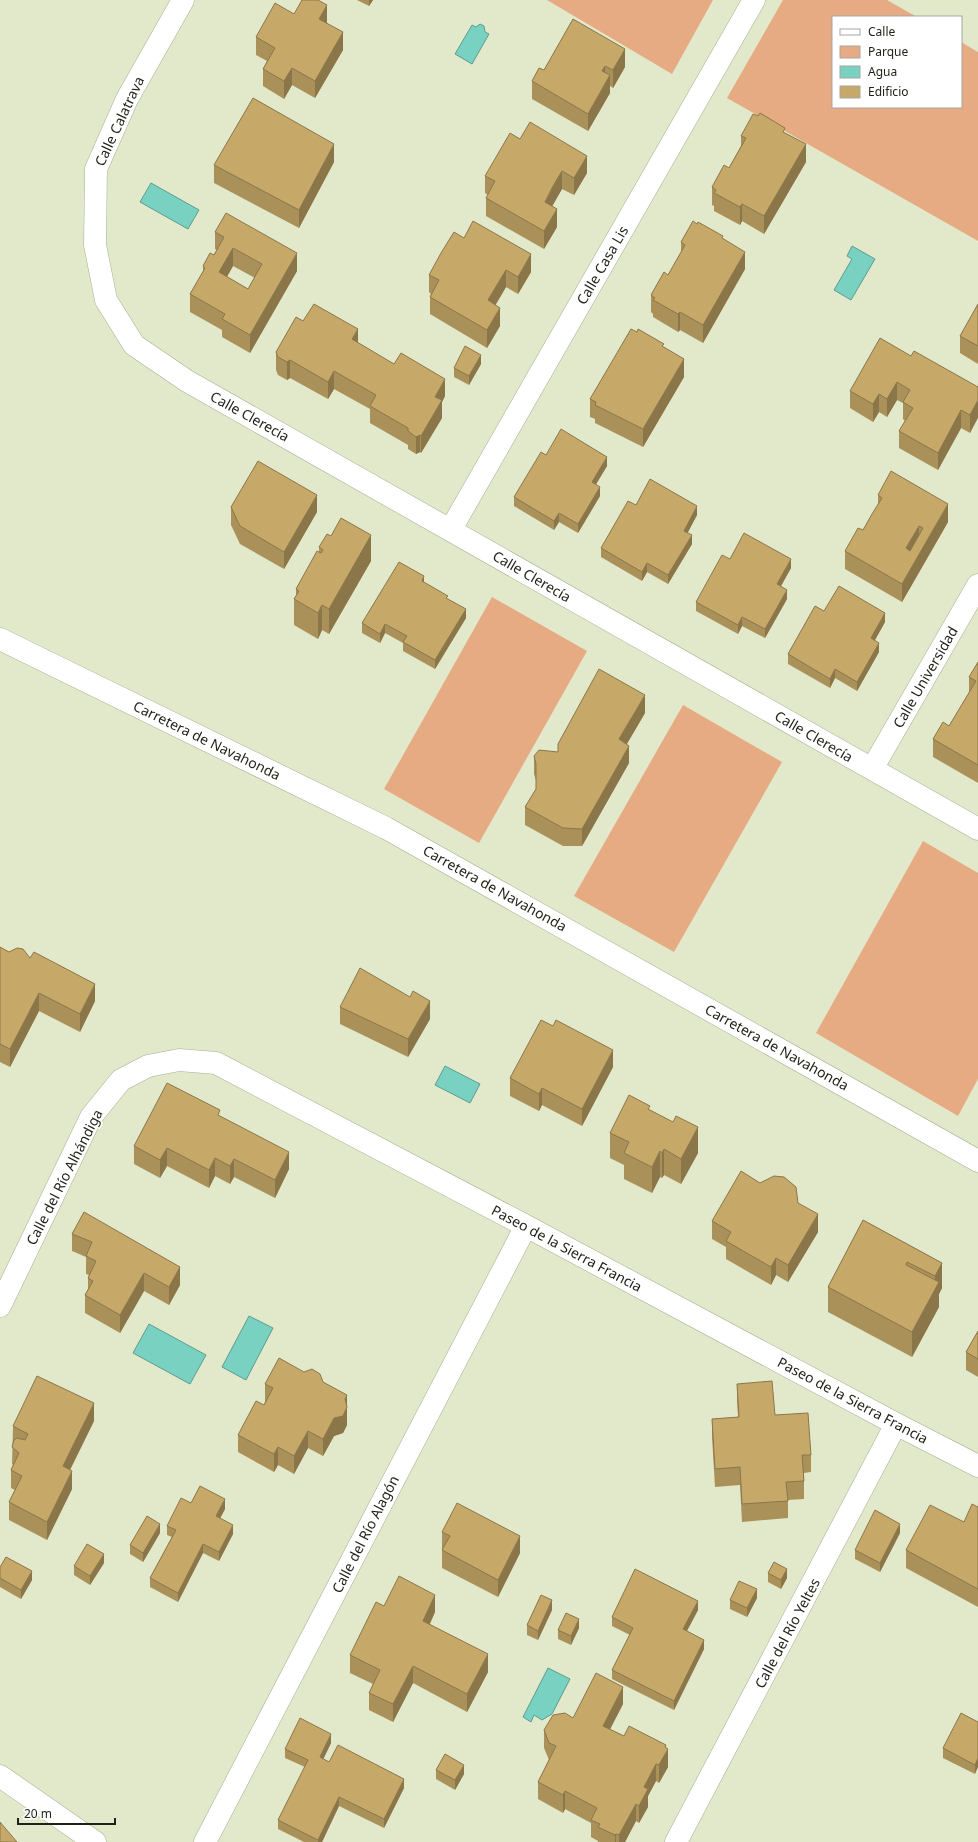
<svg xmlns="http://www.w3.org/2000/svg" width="978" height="1842" viewBox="0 0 978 1842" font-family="'Noto Sans',sans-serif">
<rect width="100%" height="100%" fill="#e2e9cb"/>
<!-- green -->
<path fill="#e6ab83" d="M547,0H713L672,74Z
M783,0H887L917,17H833V107H961V42L978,52V241L727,98Z
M492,597L587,651L479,843L384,789Z
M683,705L782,762L674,952L574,896Z
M923,841L978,873V1079L958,1116L816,1033Z"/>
<!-- water -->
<path fill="#78d1c1" stroke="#5d9c8e" d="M480,24L484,26L485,32L489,34L472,64L455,54L472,25L476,27Z
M151,183L199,210L188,229L140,202Z
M852,246L875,259L851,300L834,290L852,259L847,256Z
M445,1066L480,1084L470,1103L435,1085Z
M249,1316L273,1328L246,1380L222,1367Z
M149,1324L206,1355L190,1384L133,1353Z
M548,1668L570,1679L552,1714L542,1720L534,1715L531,1722L523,1717Z"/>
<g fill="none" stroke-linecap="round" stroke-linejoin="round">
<!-- minor casing -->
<g stroke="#a7ae91" stroke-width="23">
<path id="minor" d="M183,0L127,99L96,169L95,245L106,300L134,345L187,381L978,829
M451,529L754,0
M0,639L386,828L978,1161
M872,769L978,585
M0,1306L91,1117L121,1080L148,1066L179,1060L216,1063L526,1226L896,1424L978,1466
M0,1776L95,1842
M205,1842L526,1226
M676,1842L896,1424"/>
</g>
<!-- minor -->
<use href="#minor" stroke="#fff" stroke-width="22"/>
</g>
<!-- wall -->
<path fill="#aa915a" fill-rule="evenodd" d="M357,0H373L369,6Z
M294,14L327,23L343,50L315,98L292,85L284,99L263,86V69L267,61L256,55V37Z
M573,19L625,67L613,88L610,86V93L588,131L532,99V81L544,70Z
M785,133L806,162L764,234L742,221L740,225L714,211V206L712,205V187L729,168L741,146V136Z
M520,139L587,173L574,195L562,189L552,206L557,227L544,249L486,216V198L488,195L485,193V176Z
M334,162L299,228L214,183V165Z
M697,224L723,239L745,269L703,343L680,330L678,332L653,317V314L651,312V295L668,275L681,254V242Z
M215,232L297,271L250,353L222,337V330L190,312V294L203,272V266L214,255L217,250L215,249ZM233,266L255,278L248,289L227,277Z
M464,238L531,272L518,294L506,287L495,305L500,326L487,348L430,314V297L431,294L429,292V275Z
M978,304V364L960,353V336Z
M303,321L358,343L445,396L442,402V418L421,453L420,452L416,454L408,449V445L370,423V409L334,389L328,399L290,378L287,380L278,375L276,370V352Z
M664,347L684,377L643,447L595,423V419L590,417V399Z
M911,356L978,387L970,433L961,428L938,470L899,448V431L905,421L903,419V403L897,400L887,417L879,412L873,422L850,408V391Z
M481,364L469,385L454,377V368Z
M546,455L607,466L596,484L600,496L578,533L559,522L554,530L514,506V497Z
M878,495L948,522L902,602L845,569V551L863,530L878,505Z
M636,505L697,515L687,533L692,544L668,584L647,572L642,581L601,557V548Z
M231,507L317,512L284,569L240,544L231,525Z
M319,547L371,561L329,634L322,630L318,639L294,625V599L296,597V589L319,552Z
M730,559L791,568L781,586L787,599L765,638L742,626L738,634L696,611V602Z
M448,599L466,618L435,669L403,651V643L385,633L380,643L362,633V623Z
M824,611L885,622L875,640L879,652L857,691L835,678L830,688L788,664V654Z
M978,662V783L933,757V739L949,726L969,693V677Z
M645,713L627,744L629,763L582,846H563L525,825V807L536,789V780L534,774V756L558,752Z
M0,947L9,952L30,958L95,1001L80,1032L39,1011L10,1067L0,1062Z
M410,997L430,1019L408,1057L340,1024V1007Z
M553,1026L613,1067L582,1126L542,1105L539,1111L510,1096V1078Z
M650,1110L698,1153L681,1184L664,1175L662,1178L660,1177L652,1193L624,1179V1165L610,1158V1133Z
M220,1116L289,1169L275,1198L234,1177L230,1184L215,1176L209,1188L167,1166L160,1178L134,1164V1146Z
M760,1183L798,1203L818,1232L788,1282L776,1275L771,1285L726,1259V1247L712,1239V1221Z
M84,1212L180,1285L169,1305L144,1291L120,1333L85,1313V1295L88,1289V1278L89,1275L86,1274V1257L72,1251V1234Z
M863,1220L942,1263V1288L939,1294V1307L912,1357L828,1312V1287Z
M978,1331V1377L966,1370V1352Z
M323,1382L347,1406V1425L343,1433L334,1436L323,1456L308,1448L294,1474L278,1465L274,1472L238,1452V1435L264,1405L265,1402V1384Z
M737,1384L775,1415L811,1455V1472L804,1473V1499L788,1500V1518L742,1522L740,1485L715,1487L712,1437V1419L738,1417L737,1401Z
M94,1421L70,1470L72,1489L47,1540L9,1520V1502L15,1490L11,1488V1470L13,1465L12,1464L13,1426Z
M191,1503L225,1509L220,1518L233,1534L219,1561L203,1553L178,1602L150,1587V1578L172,1537L167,1535V1526Z
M978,1507V1607L906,1568V1550L964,1522Z
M442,1532L520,1553L498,1597L442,1568Z
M160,1533L143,1562L130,1554V1545Z
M900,1533L880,1572L855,1559V1550Z
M104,1563L90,1585L74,1575V1566Z
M0,1567L32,1580L21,1599L0,1587Z
M768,1573L787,1578L781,1589L768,1582Z
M757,1598L747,1617L730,1609V1600Z
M384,1606L435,1612L430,1624L488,1672L467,1712L413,1683L393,1722L369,1710V1693L373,1684L350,1673V1655Z
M552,1610L538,1640L527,1635V1625Z
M698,1610L687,1631L704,1649L674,1710L612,1679V1670L630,1635L612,1626V1617Z
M579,1628L571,1645L558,1639V1630Z
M623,1704L610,1729L624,1736L666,1748L668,1767L659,1783L656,1781L648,1796V1807L639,1823L636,1821L625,1842H598V1841L591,1837V1823L565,1809L563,1813L538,1799V1782L549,1760L544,1748V1730L573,1718Z
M978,1722L975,1774L943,1758V1748Z
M331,1743L323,1759L329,1762L404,1788L384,1828L339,1806L322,1842H304L278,1829V1820L305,1767L285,1758V1749Z
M436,1770L464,1774L455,1790L436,1779Z"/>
<!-- shaded-wall -->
<path fill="#8b764a" d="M369,0H373L369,6Z
M327,5V23L319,37V19Z
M343,32V50L315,98V81Z
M625,49V67L613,88V70Z
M605,66V83L602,71Z
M292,68V85L284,99V81Z
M610,75V93L588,131V114Z
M334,144V162L299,228V210Z
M806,144V162L764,234V216Z
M587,156V173L574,195V178Z
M562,171V189L545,219V202Z
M742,204V221L740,225V207Z
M557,209V227L544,249V231Z
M233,248V266L219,290V272Z
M745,252V269L703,343V325Z
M297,253V271L250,353V335Z
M531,254V272L518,294V277Z
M506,270V287L488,318V300Z
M500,308V326L487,348V330Z
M680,312V330L678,332V314Z
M358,329V346L352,339Z
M481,355V364L469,385V376Z
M684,359V377L643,447V429Z
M290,360V378L287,380V362Z
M334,371V389L328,399V382Z
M445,379V396L442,402V418L421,453V436L435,397Z
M897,382V400L887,417V399Z
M879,394V412L873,422V404Z
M978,400V418L970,433V415Z
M961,410V428L938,470V453Z
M420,435V452L416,454V437Z
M607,457V466L592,491V482Z
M600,487V496L578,533V524Z
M317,495V512L284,569V552Z
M948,504V522L902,602V584Z
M697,506V515L684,540V531Z
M559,513V522L554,530V521Z
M919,526V544L906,566V548Z
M371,535V561L329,634V609Z
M692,535V544L668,584V575Z
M791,559V568L777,593V584Z
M647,563V572L642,581V572Z
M424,576V585L422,581Z
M787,590V599L765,638V629Z
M322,605V630L318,639V613Z
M466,609V618L435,669V660Z
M885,613V622L871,647V638Z
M742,617V626L738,634V625Z
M385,624V633L380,643V634Z
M879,643V652L857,691V682Z
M835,669V678L830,688V679Z
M645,695V713L619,757V739Z
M629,746V763L582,846V829Z
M95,984V1001L80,1032V1014Z
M39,993V1011L10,1067V1049Z
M430,1001V1019L408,1057V1039Z
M613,1050V1067L582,1126V1109Z
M542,1088V1105L539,1111V1094Z
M698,1127V1153L681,1184V1159Z
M167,1148V1166L160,1178V1160Z
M664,1149V1175L662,1178V1153Z
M660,1151V1177L652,1193V1167Z
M289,1152V1169L275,1198V1180Z
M215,1158V1176L209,1188V1170Z
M234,1159V1177L230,1184V1166Z
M818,1214V1232L788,1282V1265Z
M776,1258V1275L771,1285V1267Z
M942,1263V1288L939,1294V1307L912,1357V1332L935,1289V1276Z
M180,1267V1285L169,1305V1287Z
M144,1273V1291L120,1333V1315Z
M347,1395V1425L343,1433L334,1436L323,1456V1439Z
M94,1403V1421L63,1484V1466Z
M308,1431V1448L294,1474V1456Z
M278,1447V1465L274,1472V1454Z
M72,1471V1489L47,1540V1522Z
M225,1499V1509L216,1526V1516Z
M160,1524V1533L143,1562V1553Z
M900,1524V1533L880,1572V1563Z
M233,1525V1534L219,1561V1552Z
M520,1536V1553L498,1597V1580Z
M203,1544V1553L178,1602V1593Z
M104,1554V1563L90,1585V1576Z
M787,1569V1578L781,1589V1580Z
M32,1571V1580L21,1599V1590Z
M757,1589V1598L747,1617V1608Z
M435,1595V1612L423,1638V1621Z
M552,1600V1610L538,1640V1631Z
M698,1601V1610L683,1638V1629Z
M579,1619V1628L571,1645V1636Z
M704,1640V1649L674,1710V1701Z
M488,1654V1672L467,1712V1694Z
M413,1666V1683L393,1722V1704Z
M623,1687V1704L603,1743V1726Z
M331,1734V1743L320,1766V1757Z
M666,1745V1753L668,1749V1767L659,1783V1765L665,1747Z
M978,1758V1767L975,1774V1765Z
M656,1764V1781L648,1796V1807L639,1823V1806L644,1787Z
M464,1765V1774L455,1790V1780Z
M404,1779V1788L384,1828V1819Z
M565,1791V1809L563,1813V1795Z
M339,1797V1806L322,1842H318V1840Z
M636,1804V1821L625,1842H619V1835Z
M616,1834V1842H615V1835Z"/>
<!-- building -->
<path fill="#c6a969" stroke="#8b764a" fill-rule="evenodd" d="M302,0H318L327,5L319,19L343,32L315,81L292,68L284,81L263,69L275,48L256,37L275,3L294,14Z
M573,19L625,49L613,70L605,66L602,71L610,75L588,114L532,81L539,68L544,70Z
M253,98L334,144L299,210L214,165Z
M760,113L785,128L783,132L806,144L764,216L742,204L740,207L714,193L716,190L712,187L724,165L729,168L746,138L741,136L753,114L758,116Z
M530,122L587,156L574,178L562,171L553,186L545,202L557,209L544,231L486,198L495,181L485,176L510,133L520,139Z
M226,213L297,253L250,335L222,319L225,314L190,294L205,268L203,266L210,253L214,255L224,237L215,232ZM233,248L262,264L248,289L219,272Z
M473,221L531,254L518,277L506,270L488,300L500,308L487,330L430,297L439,280L429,275L441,253L454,232L464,238Z
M693,221L697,224L698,222L723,236L722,238L745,252L703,325L680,312L678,314L653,300L655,298L651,295L664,272L668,275L685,245L681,242Z
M314,304L358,329L352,339L394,364L401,353L445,379L435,397L442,400L421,436L420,435L416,437L408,431V428L370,406L376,395L334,371L328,382L290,360L287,362L278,357L276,352L296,317L303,321Z
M978,304V346L960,336Z
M631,329L637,332L638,329L664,344L662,346L684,359L643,429L595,405L596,402L590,399Z
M880,338L911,356L914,351L978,387V400L970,415L961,410L938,453L899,431L913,408L903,402L910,390L897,382L887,399L879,394L873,404L850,391Z
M465,346L481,355L469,376L454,368Z
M561,429L607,457L592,482L600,487L578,524L559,513L554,521L514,497L541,452L546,455Z
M258,461L317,495L284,552L240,526L231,507Z
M891,471L948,504L902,584L845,551L858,528L863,530L872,514L882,498L878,495ZM919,526L923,528L910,551L906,548Z
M650,479L697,506L684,531L692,535L668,575L647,563L642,572L601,548L628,501L636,505Z
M341,518L371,535L329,609L322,605L318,613L294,599L299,591L296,589L317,551L321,553L323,550L319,547L327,534L331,536Z
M744,533L791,559L777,584L787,590L765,629L742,617L738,625L696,602L722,555L730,559Z
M399,562L424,576L422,581L448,596L446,598L466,609L435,660L403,642L407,636L385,624L380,634L362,623Z
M839,586L885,613L871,638L879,643L857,682L835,669L830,679L788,654L815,606L824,611Z
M978,662V765L933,739L943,722L949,726L976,681L969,677Z
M599,669L645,695L619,739L629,746L582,829L563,828L525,807L536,789V764L534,756L539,750L558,752V744Z
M0,947L9,952L17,948L23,949L30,958L34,952L95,984L80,1014L39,993L10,1049L0,1044Z
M360,968L410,997L413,991L430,1001L408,1039L340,1007Z
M541,1020L553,1026L556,1020L613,1050L582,1109L542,1088L539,1094L510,1078Z
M167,1083L220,1110L218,1115L289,1152L275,1180L234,1159L230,1166L215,1158L209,1170L167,1148L160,1160L134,1146Z
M629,1095L650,1106L648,1109L673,1122L676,1116L698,1127L681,1159L664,1149L662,1153L660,1151L652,1167L624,1153L629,1142L610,1133Z
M741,1171L760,1183L774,1176L784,1177L796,1187L798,1203L818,1214L788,1265L776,1258L771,1267L726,1241L731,1232L712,1221Z
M84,1212L180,1267L169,1287L144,1273L120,1315L85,1295L93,1281L88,1278L96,1261L86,1256L92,1242L72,1234Z
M863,1220L942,1263L935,1276L907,1262L906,1265L939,1282L912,1332L828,1287Z
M978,1331V1359L966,1352Z
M279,1358L304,1372L312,1369L320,1374L323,1382L347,1395L345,1399L347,1407L343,1416L334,1418L323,1439L308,1431L294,1456L278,1447L274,1454L238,1435L256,1401L264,1405L273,1388L265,1384Z
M37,1376L94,1403L63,1466L72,1471L47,1522L9,1502L22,1476L11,1470L19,1453L12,1447L14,1440L17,1438L25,1440L28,1434L13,1426Z
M772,1381L775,1415L808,1413L811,1455H802L804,1481L786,1482L788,1501L742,1504L740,1467L715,1469L712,1419L739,1417L737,1384Z
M200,1486L225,1499L216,1516L233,1525L219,1552L203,1544L178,1593L150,1578L176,1530L167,1526L181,1498L191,1503Z
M457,1503L520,1536L498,1580L442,1550L450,1536L442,1532Z
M972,1504L978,1507V1589L906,1550L930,1505L964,1522Z
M875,1510L900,1524L880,1563L855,1550Z
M147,1516L160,1524L143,1553L130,1545Z
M87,1544L104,1554L90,1576L74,1566Z
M6,1557L32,1571L21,1590L0,1578V1567Z
M774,1562L787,1569L781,1580L768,1573Z
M635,1569L698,1601L683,1629L704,1640L674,1701L612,1670L633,1628L612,1617Z
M399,1576L435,1595L423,1621L488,1654L467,1694L413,1666L393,1704L369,1693L380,1670L350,1655L376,1602L384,1606Z
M739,1581L757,1589L747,1608L730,1600Z
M541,1595L552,1600L538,1631L527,1625Z
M566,1613L579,1619L571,1636L558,1630Z
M596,1673L623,1687L603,1726L624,1736L629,1726L666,1745L665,1747L668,1749L659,1765L656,1764L644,1787L648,1789L639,1806L636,1804L619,1835L616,1834L615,1835L598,1827L600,1824L591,1820L597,1808L565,1791L563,1795L538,1782L556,1746L549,1743L544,1730L553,1715L565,1713L573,1718Z
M961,1713L978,1722V1758L975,1765L943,1748Z
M300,1718L331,1734L320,1757L329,1762L338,1745L404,1779L384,1819L339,1797L318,1840L278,1820L308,1760L285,1749Z
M445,1754L464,1765L455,1780L436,1770Z
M0,1822L17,1842H0Z"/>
<g text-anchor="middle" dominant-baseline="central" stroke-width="3" stroke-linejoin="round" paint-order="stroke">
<!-- street labels -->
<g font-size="14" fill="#1e2116" stroke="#fff">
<text transform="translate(119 121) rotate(-65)">Calle Calatrava</text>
<text transform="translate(602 265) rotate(-60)">Calle Casa Lis</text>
<text transform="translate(250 416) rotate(29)">Calle Clerecía</text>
<text transform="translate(532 576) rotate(30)">Calle Clerecía</text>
<text transform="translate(925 677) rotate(-60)">Calle Universidad</text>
<text transform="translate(814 736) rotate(30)">Calle Clerecía</text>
<text transform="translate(207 740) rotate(26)">Carretera de Navahonda</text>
<text transform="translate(495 888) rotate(29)">Carretera de Navahonda</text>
<text transform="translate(777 1047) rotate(29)">Carretera de Navahonda</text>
<text transform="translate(64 1177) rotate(-63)">Calle del Río Alhándiga</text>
<text transform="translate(567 1248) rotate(28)">Paseo de la Sierra Francia</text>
<text transform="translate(853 1400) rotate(28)">Paseo de la Sierra Francia</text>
<text transform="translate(365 1534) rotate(-63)">Calle del Río Alagón</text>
<text transform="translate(787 1633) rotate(-62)">Calle del Río Yeltes</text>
</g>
</g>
<!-- legend -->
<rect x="832" y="16" width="130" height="92" fill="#ffffff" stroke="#a5a6a2"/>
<rect x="840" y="29" width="20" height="6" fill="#ffffff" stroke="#a5a6a2"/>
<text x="868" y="36" font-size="12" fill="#1e2116">Calle</text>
<rect x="840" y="46" width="20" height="12" fill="#e6ab83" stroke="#a5a6a2"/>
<text x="868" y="56" font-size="12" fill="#1e2116">Parque</text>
<rect x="840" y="66" width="20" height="12" fill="#78d1c1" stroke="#a5a6a2"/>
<text x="868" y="76" font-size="12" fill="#1e2116">Agua</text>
<rect x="840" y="86" width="20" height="12" fill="#c6a969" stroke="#a5a6a2"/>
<text x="868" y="96" font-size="12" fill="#1e2116">Edificio</text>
<!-- scale -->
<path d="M18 1818v6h97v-6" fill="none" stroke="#1e2116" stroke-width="2"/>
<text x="24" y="1818" font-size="12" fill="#1e2116" stroke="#ffffff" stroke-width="3" paint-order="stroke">20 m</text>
</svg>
